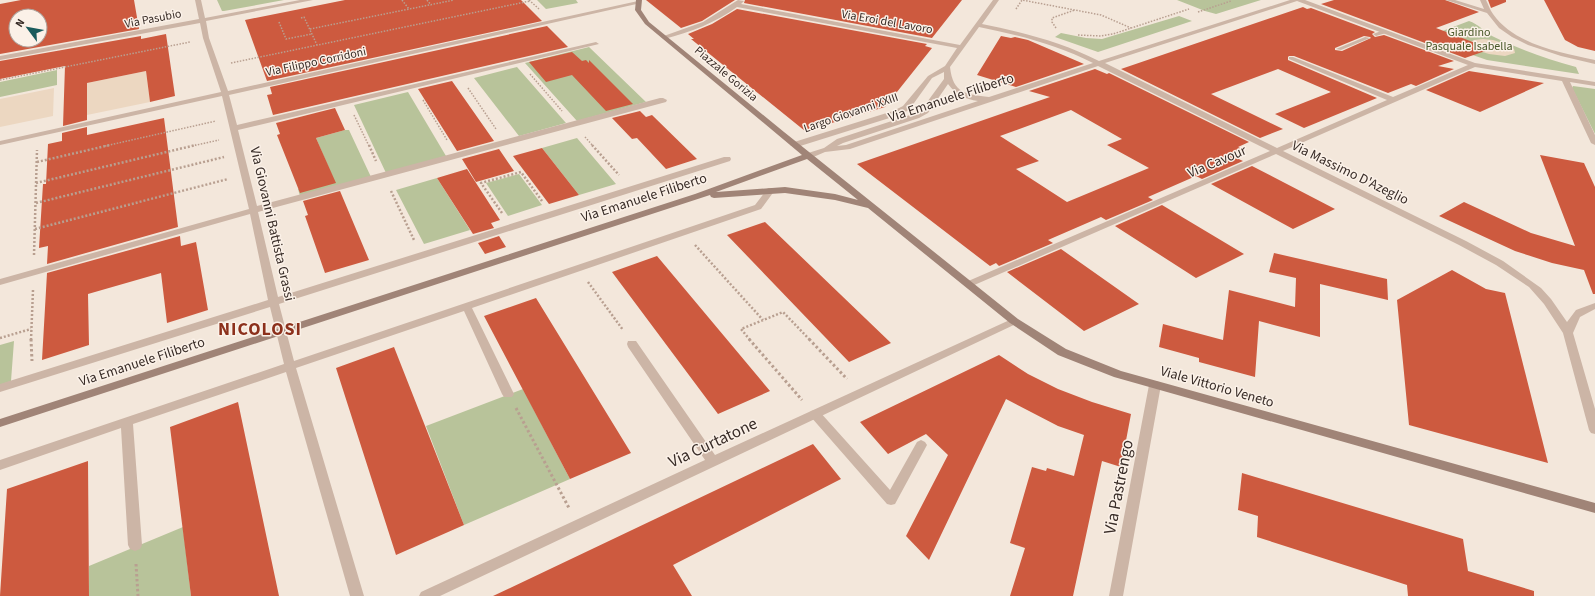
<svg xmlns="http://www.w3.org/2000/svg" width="1595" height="596" viewBox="0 0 1595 596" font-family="'Source Sans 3',sans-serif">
<rect width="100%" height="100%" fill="#f3e7db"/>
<!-- green -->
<path fill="#b8c39a" d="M217,0H284L224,11H222Z
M537,0H576L578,3L546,9Z
M1177,0H1261L1216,14L1205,11Z
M1179,16L1192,21L1098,52L1055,37L1061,33L1086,38L1102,39Z
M1469,21C1478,24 1484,31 1492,36C1519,49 1547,59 1576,67L1579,74L1487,60L1424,38Z
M589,47L646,102L577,121L525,63Z
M517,67L566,123L519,136L474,78Z
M57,70V85L0,97V82Z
M1573,86L1595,89V134L1572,88Z
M408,92L446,156L386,173L354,105Z
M345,130H349L371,177L300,196L298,189L334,180L316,138Z
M577,138L616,184L579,195L542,148Z
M519,174L542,205L508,216L486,183Z
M437,178L470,230L424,244L396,190Z
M14,341L11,381L0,385V345Z
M523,389L570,479L464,525L426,426Z
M183,527L191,596H89V566Z"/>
<!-- plaza -->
<path fill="#ecd7c1" d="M1483,39L1493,40L1509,45L1514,49L1515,53L1505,56L1489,54L1479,51L1470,42L1474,40Z
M146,71L150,102L87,115V83Z
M54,88L53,116L0,127V99Z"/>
<!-- building -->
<path fill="#cd5a3f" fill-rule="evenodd" d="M21,0H134L139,29L0,54V4ZM16,16H40V40H16Z
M345,0H521L542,21L267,81L245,20Z
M646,0H735L702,21L681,28Z
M745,0H962L932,38L744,3Z
M1334,0H1445L1479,12L1436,28L1491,49L1465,58L1321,4Z
M1488,0H1506V2L1491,8Z
M1544,0H1595V51L1578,47L1565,40Z
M1303,7L1307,9L1311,8L1375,32L1372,34L1375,37L1384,35L1454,61L1438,66L1454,69L1416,86L1411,84L1388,93L1294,56H1289L1288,57V60L1377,98L1304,128L1275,114L1331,92L1278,69L1211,94L1283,129L1260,138L1121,69ZM1364,36L1370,37L1371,38L1342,51L1335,50V48Z
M737,9L927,44L925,46L932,48L885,107L805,131L691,39H694L688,34L712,24Z
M547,26L568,47L273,115L267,95L272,94L270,87Z
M166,34L175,96L150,102L146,71L87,83V120L63,126L65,66L0,79V61L141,36V39Z
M1001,36L1011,38L1015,37L1028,40L1084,64L1016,87L977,75Z
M572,52L582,61L586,60L589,63V60L633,104L606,111L572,75L546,82L529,62Z
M1095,69L1107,74L1109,73L1249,142L1238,147L1244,150L1232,156L1243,161L1202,179L1196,176L1148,197L1153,200L1106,220L1101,217L1048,240L1053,243L999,266L996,263L990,266L857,164L1050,97L1029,91ZM1071,110L1122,139L1107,145L1149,168L1067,202L1016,169L1039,161L1000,136Z
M1469,71L1544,83L1480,112L1426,90Z
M452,81L494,141L457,151L418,89Z
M335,108L345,130L316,138L336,183L300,193L277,135L280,134L276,123Z
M640,111L646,117L652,115L697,159L666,169L637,138L632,139L612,118Z
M164,118L178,227L47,264L48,246L39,248L43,184H46L48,144L62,141V133L87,127V135Z
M542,148L579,195L549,204L513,156Z
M499,149L514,171L476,182L462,159Z
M1540,155L1584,163L1595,187V294H1593L1584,270L1552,263L1515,251L1439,216L1464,202L1531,233L1575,246Z
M1252,166L1335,209L1293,229L1211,184Z
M467,169L500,220L491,223L494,228L473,234L437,178Z
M340,191L369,260L325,273L305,216L308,215L303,201Z
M1162,205L1244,254L1196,278L1115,226Z
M765,222L891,343L849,362L727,235Z
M180,236L181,246L196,242L208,310L167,323L161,273L88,294L89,345L42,360L47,273Z
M499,236L506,247L485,254L478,243Z
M1061,249L1139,304L1084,331L1007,272Z
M1274,253L1387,279L1388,300L1320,284V337L1259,321L1255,377L1199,362V358L1159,347L1163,324L1223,340L1229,290L1295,307L1296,278L1269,272Z
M657,256L683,287L770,391L718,414L612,272Z
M1452,270L1486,289L1505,293L1548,463L1409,425L1397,300Z
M536,298L631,453L570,479L484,316Z
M394,347L464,525L396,555L336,368Z
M999,355L1028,374L1058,389L1092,402L1131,414L1121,467L1102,461L1073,596H1010L1025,548L1010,543L1032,467L1046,471L1047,468L1074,476L1084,435L1058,426L1006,399L929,560L906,536L948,455L926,434L888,454L860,422Z
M238,402L279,596H191L170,427Z
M813,444L841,479L673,565L692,596H493Z
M88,461L89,596H0L7,489Z
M1242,473L1463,539L1468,571L1534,591V596H1408L1407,585L1257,537L1258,516L1238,510Z"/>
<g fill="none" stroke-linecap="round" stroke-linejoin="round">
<!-- path-far2 -->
<path stroke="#b89f90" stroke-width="1.5" stroke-dasharray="1.5 1.5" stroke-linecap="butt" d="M402,0L409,9
M427,0L431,5
M529,0L539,9
M1016,9L1022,0L1101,15L1131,28
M1198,12L1231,1
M301,18L304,17L317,45
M279,22L286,39L312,34
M1056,28L1052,22V18L1075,10
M310,29L454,0
M1078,35L1101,36L1113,34L1189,9
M231,63L530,1
M530,74L562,111
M0,80L190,42
M468,88L496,129
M423,100L447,140
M354,115L369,146
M585,137L593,146
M105,146L216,121
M192,146L219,140"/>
<!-- path-far1 -->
<path stroke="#b89f90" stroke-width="2.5" stroke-dasharray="2 2" stroke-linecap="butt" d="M369,145L376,161
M592,145L619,175
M37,162L110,145
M36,183L196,145
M391,191L414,240
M36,203L224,157
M502,213L481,183L521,172L542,201
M35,229L228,179
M695,245L763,320
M34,255L37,150
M588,282L623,330
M0,338L31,329
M31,340L33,290
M750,340L741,329L783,312L810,340"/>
<!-- path -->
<path stroke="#b89f90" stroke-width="3" stroke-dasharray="2.5 2.5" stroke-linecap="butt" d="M31,339L32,361
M749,339L802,400
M809,339L847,379
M516,408L569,508
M136,564L138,596"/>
<!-- lane -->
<path fill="#ccb5a6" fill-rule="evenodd" d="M1384,30L1386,31V33L1376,36L1373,34Z
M1365,37L1370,38L1341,50L1336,49Z
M815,410L819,411L890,490L917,442L921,440L925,442L927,445L895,504L891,505L887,504L811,417L809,414L811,411Z"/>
<!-- street -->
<path fill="#ccb5a6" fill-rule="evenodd" d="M195,0H201L205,18L300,0H313L206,21L209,38L228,91L638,1L641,3L229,95L237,125L596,42L599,44L238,130L257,206L660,98H663L667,100L666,102L258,212L278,297L724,157H730L731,159L730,161L279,304L294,361L755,205L768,188H774L775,190L761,209L472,308L514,394L512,397H504L502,394L464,311L296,368L364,596H350L286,372L133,424L142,545L140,549L135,551L130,549L128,545L121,428L0,470V460L284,364L270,307L0,392V384L268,300L250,214L0,285V279L249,209L222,96L0,145V141L221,92L203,38L200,23L0,60V56L199,19Z
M738,0L744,1L741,4L960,45L993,0H999L982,24C1022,32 1062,42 1099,61L1290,0H1305L1475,63L1595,82V86L1570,82L1595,135V145L1591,143L1562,81L1475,67L1283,151L1466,241L1503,261L1541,288L1551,299L1567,322L1576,310L1595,303V309L1580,317L1573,333L1595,409V434L1591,433L1589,430L1563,333L1544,304L1529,287L1496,265L1459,245L1276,154L972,286H966L964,284L966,282L1270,151L1098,66L850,149L825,152L811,158H805V154L824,148L837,139L913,114L922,109L944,79V72L932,78L909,110L899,115L797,147H794L790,145L791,143L893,111L903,106L928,76L945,66L957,48L737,7C715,23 691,32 664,39L661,37L703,22ZM1297,1L1468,65L1393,97L1293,57H1289V59L1387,100L1277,148L1105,63ZM979,27C1019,35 1057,45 1093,63L989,97C966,94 953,94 950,67ZM948,84C956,95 965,99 978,101L846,145L837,146L843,143L919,118L928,113Z
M1446,0H1455L1484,9L1480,0H1486C1488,4 1490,10 1493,14C1515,45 1561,53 1595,60V64L1561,56L1528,45L1512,37L1499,28L1487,13Z
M1014,318L1019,321L1018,323L440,596H419L421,592L705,460L628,347L627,344L628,341H636L715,455Z
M1155,381L1159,382L1161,385L1123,596H1109L1149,385L1151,382Z"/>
<!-- secondary -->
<path fill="#a08477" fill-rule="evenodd" d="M636,0H642L641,10L649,22L784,132L1018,319L1066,349L1121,371L1595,503V513L1114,377L1058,355L1010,323L868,208L835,200L785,193L714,198L711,197L710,195L0,427V419L695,194L802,155L645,24L635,10ZM807,159L858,200L835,194L785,187L716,192Z"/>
</g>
<g text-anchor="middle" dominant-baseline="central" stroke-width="3" stroke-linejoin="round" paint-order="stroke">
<!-- far-street labels -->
<g font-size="12" fill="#382c27" stroke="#fbf1e8">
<text transform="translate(153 19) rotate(-11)">Via Pasubio</text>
<text transform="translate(887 22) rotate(10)">Via Eroi del Lavoro</text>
<text transform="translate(316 62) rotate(-12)">Via Filippo Corridoni</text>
<text transform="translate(726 74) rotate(40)">Piazzale Gorizia</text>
<text transform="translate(851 113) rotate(-19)">Largo Giovanni XXIII</text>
</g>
<!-- far-park labels -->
<g font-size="12" fill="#495829" stroke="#fbf1e8">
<text x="1469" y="32">Giardino<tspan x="1469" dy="14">Pasquale Isabella</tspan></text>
</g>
<!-- street labels -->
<g font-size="14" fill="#382c27" stroke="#fbf1e8">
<text transform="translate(951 98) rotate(-18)">Via Emanuele Filiberto</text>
<text transform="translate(1217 162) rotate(-23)">Via Cavour</text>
<text transform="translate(1350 173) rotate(26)">Via Massimo D'Azeglio</text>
<text transform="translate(644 198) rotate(-18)">Via Emanuele Filiberto</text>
<text transform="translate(272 224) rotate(77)">Via Giovanni Battista Grassi</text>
<text transform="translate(142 362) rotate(-18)">Via Emanuele Filiberto</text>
<text transform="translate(1217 387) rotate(16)">Viale Vittorio Veneto</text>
</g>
<!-- near-street labels -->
<g font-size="17" fill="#382c27" stroke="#fbf1e8">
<text transform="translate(713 443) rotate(-25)">Via Curtatone</text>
<text transform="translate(1119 487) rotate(-79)">Via Pastrengo</text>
</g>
<!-- district labels -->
<g font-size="18" font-weight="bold" letter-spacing="1" fill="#8c301b" stroke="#fbf1e8">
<text x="260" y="329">NICOLOSI</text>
</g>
</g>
<!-- north arrow -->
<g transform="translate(28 28) rotate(302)"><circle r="19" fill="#fbf1e8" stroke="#ada29b"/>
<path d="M0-3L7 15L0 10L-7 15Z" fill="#1a5b5c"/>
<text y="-6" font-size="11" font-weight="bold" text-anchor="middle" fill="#382c27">N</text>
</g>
</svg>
